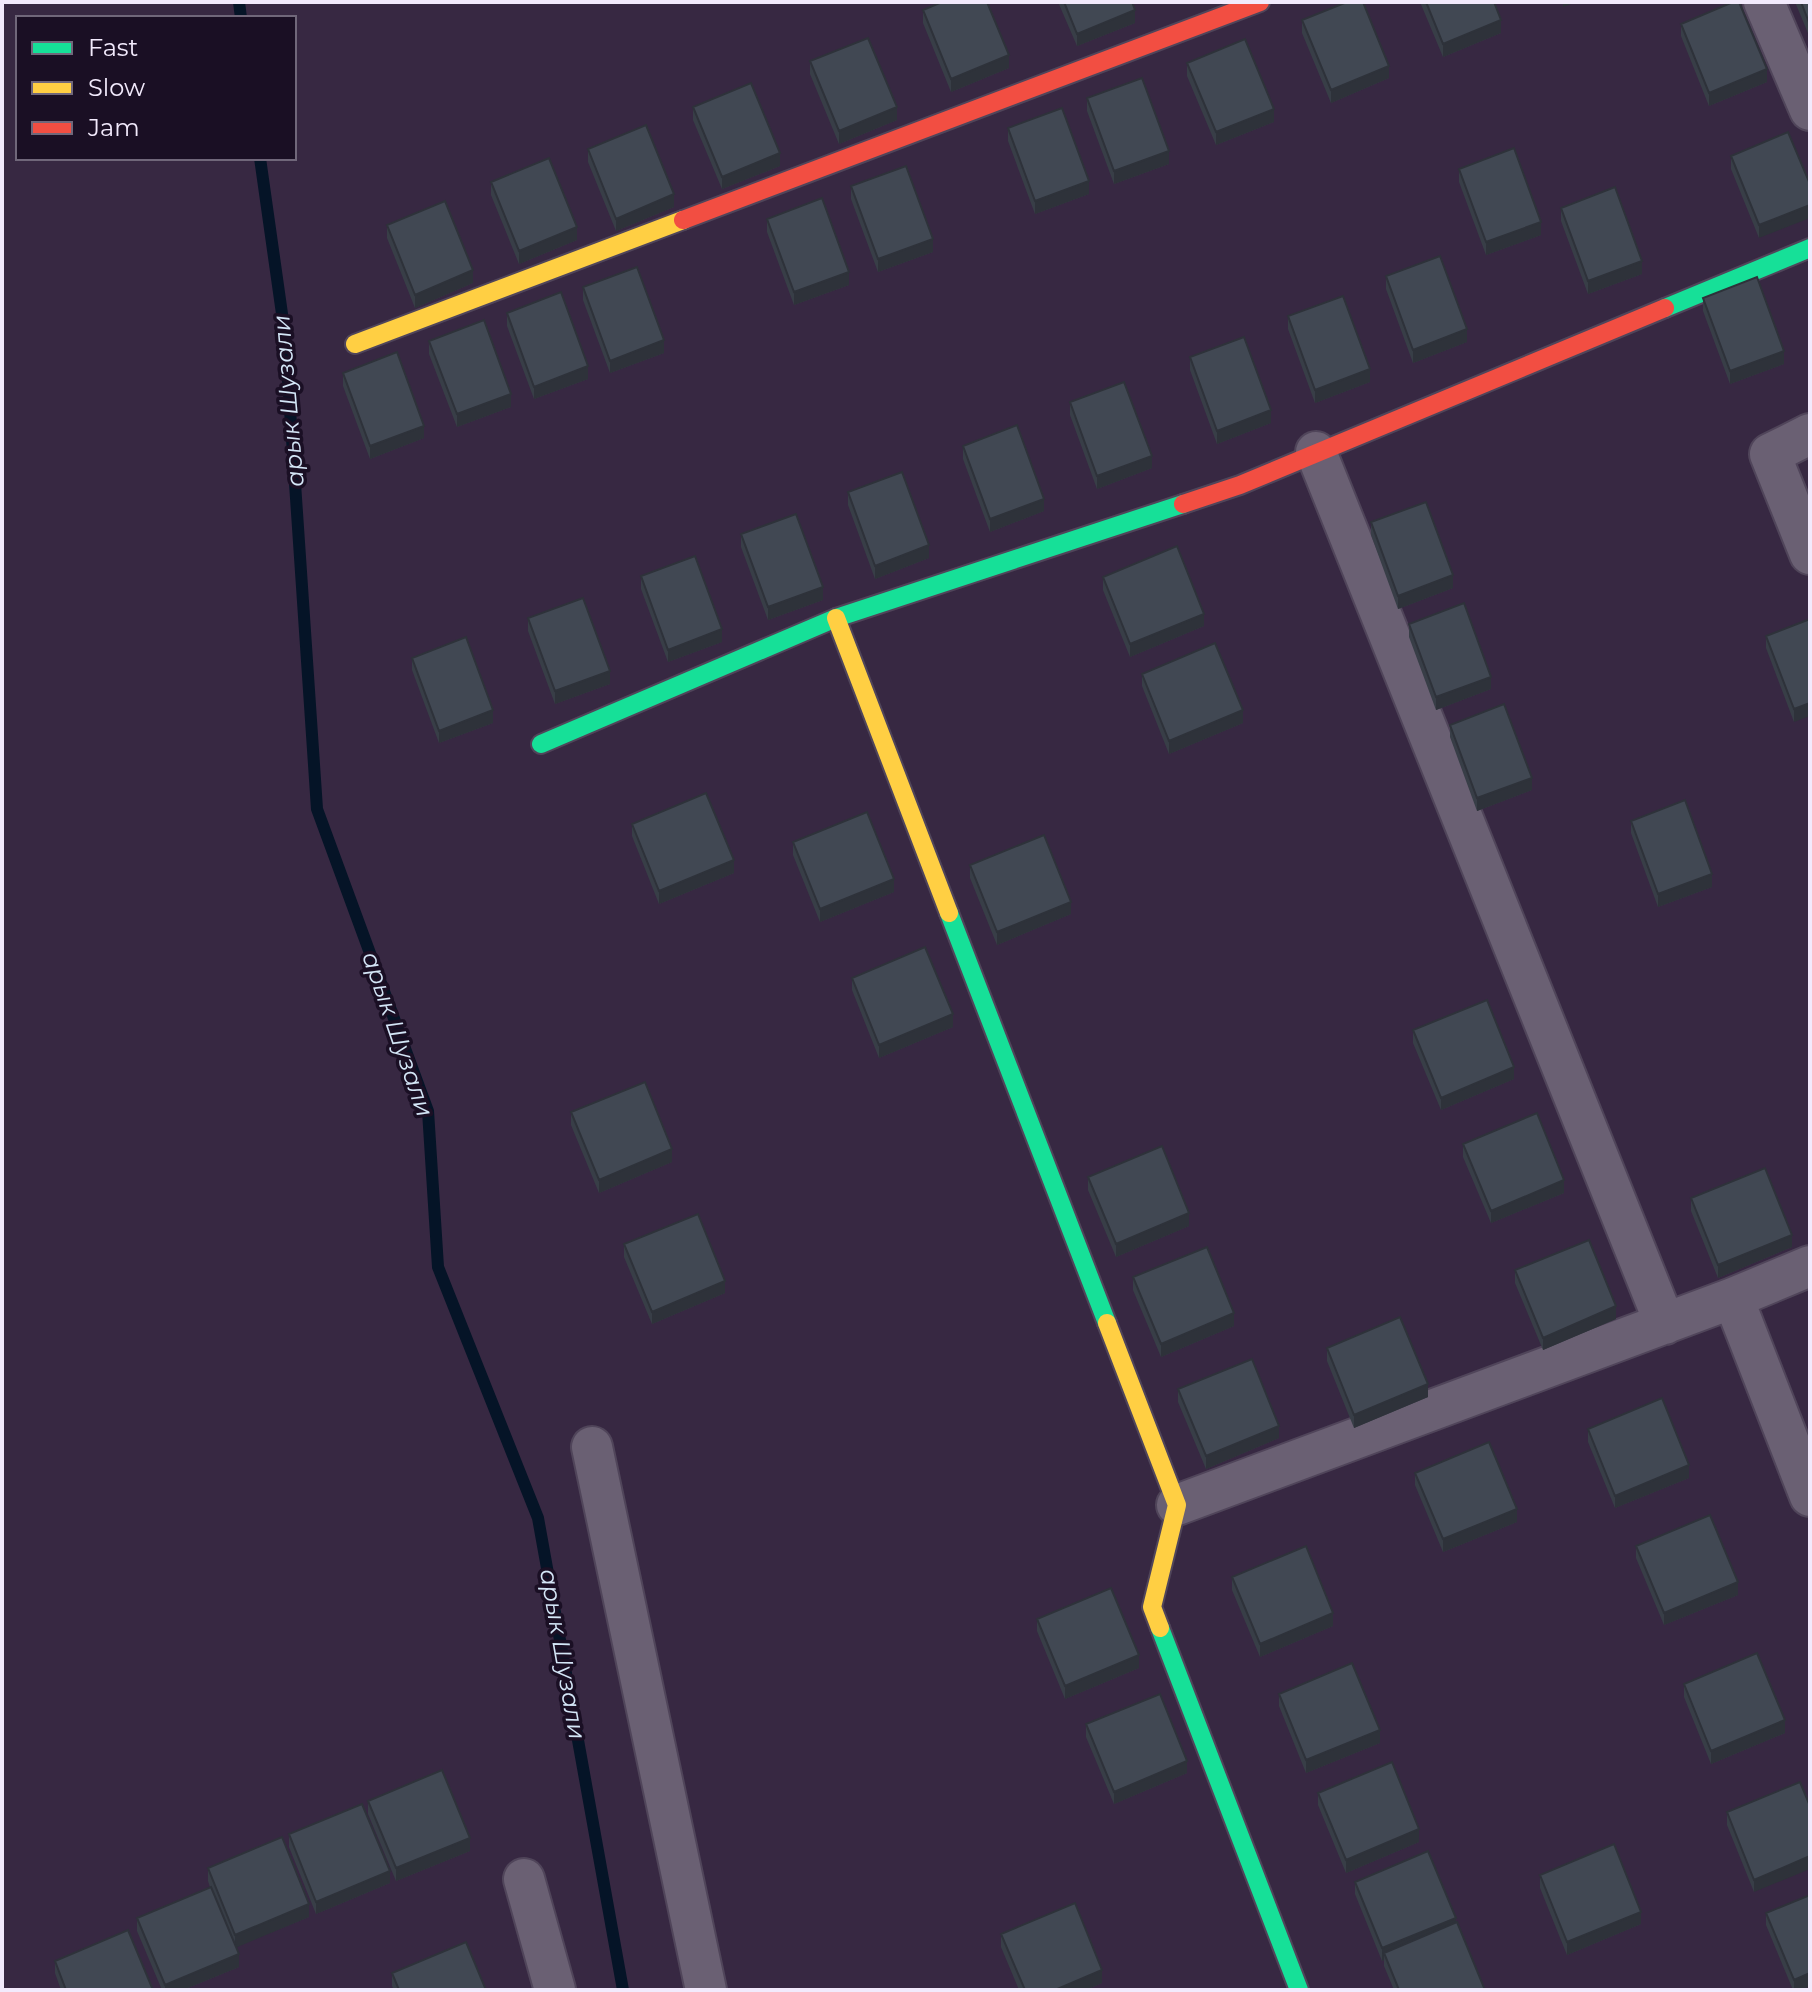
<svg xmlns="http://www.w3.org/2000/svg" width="1812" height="1992" viewBox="0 0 1812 1992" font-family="Montserrat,sans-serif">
<rect width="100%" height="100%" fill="#372842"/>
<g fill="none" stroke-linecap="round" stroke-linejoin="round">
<!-- stream -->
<path stroke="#051427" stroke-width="12" d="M239,2L241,18
M260,158L285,335L317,809L428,1111L438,1267L538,1518L623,1990"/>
<!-- street casing -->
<g stroke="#50455a" stroke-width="44">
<path id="street" d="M1764,2L1810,110
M1810,434L1770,454L1810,554
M1316,452L1665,1324
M1733,1298L1810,1496
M592,1447L706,1990
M1177,1505L1733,1298L1810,1266
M524,1879L555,1990"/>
</g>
<!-- fast casing -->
<g stroke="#50455a" stroke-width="22">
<path id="fast" d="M1665,308L1810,248
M541,744L836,618L1183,504
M949,913L1107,1323
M1160,1628L1299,1990"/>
</g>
<!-- slow casing -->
<g stroke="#50455a" stroke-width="22">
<path id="slow" d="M355,344L683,220
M836,618L949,913
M1107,1323L1177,1505L1152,1607L1160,1628"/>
</g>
<!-- jam casing -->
<g stroke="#50455a" stroke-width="22">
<path id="jam" d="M683,220L1260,2
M1183,504L1240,485L1665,308"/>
</g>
<!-- street -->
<use href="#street" stroke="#6a6073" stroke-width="40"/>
<!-- fast -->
<use href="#fast" stroke="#16e098" stroke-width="18"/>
<!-- slow -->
<use href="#slow" stroke="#ffcf43" stroke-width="18"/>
<!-- jam -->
<use href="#jam" stroke="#f24e42" stroke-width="18"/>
</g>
<!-- wall -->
<path fill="#383e47" d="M1058,2H1132L1135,23L1077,46Z
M1420,2H1494L1501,33L1443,57Z
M1795,2H1810V38Z
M923,10L1009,68L951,92L923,23Z
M1302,20L1389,78L1331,103L1302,33Z
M1681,24L1767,82L1709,106L1681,36Z
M810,61L897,120L839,144L810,74Z
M1187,63L1274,122L1216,145L1187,76Z
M1087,98L1169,164L1114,184L1087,111Z
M693,107L780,166L722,189L693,120Z
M1008,128L1089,194L1035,214L1008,141Z
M1788,132L1759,238L1731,169V156Z
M588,149L674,207L616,231L588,162Z
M1459,169L1541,235L1486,255L1459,182Z
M491,182L577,240L519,264L491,195Z
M851,186L933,252L878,272L851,199Z
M1561,208L1642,274L1588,294L1561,221Z
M767,219L849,285L794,305L767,232Z
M387,225L473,283L415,308L387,238Z
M1386,276L1467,342L1413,363L1386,289Z
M583,287L664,353L610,373L583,300Z
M1703,298L1784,364L1730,384L1703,311Z
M507,313L588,379L534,399L507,326Z
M1288,316L1370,382L1315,403L1288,329Z
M429,341L511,407L457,427L429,354Z
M1190,357L1271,423L1217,444L1190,370Z
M343,373L424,438L370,459L343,386Z
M1070,402L1152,468L1097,489L1070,415Z
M963,446L1044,511L990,532L963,459Z
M848,492L929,558L875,579L848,505Z
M1371,522L1453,588L1398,609L1371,535Z
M741,534L823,600L768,620L741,547Z
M641,576L722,642L668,662L641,589Z
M1103,577L1204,626L1130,657L1103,590Z
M528,618L610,684L555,704L528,631Z
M1810,619L1794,722L1766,648V636Z
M1409,624L1491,689L1436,710L1409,637Z
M412,658L493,723L439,743L412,670Z
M1142,674L1243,723L1169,754L1142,686Z
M1450,725L1532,790L1477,811L1450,737Z
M1631,821L1712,887L1658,907L1631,833Z
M632,824L734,873L659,904L632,836Z
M793,842L894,892L820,922L793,855Z
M970,865L1071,914L997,945L970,878Z
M852,978L953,1027L879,1058L852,990Z
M1413,1030L1514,1079L1441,1110L1413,1043Z
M571,1112L672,1162L599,1193L571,1125Z
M1463,1144L1564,1193L1491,1223L1463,1157Z
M1088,1177L1189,1226L1116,1257L1088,1190Z
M1691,1198L1792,1247L1718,1278L1691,1211Z
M624,1244L725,1293L652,1324L624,1257Z
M1515,1270L1616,1319L1543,1350L1515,1283Z
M1133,1277L1234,1326L1161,1357L1133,1290Z
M1327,1348L1428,1397L1354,1428L1327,1361Z
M1178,1389L1279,1438L1206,1469L1178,1402Z
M1588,1429L1689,1478L1615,1508L1588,1442Z
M1415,1473L1517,1522L1443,1552L1415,1485Z
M1636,1546L1738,1595L1664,1625L1636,1558Z
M1232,1577L1333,1626L1260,1657L1232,1590Z
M1037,1619L1139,1668L1065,1699L1037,1631Z
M1684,1684L1785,1733L1711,1764L1684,1697Z
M1279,1694L1380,1743L1306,1773L1279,1706Z
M1086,1724L1187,1773L1114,1804L1086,1737Z
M1800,1782L1754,1892L1727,1825V1812Z
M1318,1793L1419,1842L1346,1873L1318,1805Z
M368,1801L470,1851L396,1881L368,1814Z
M289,1834L390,1883L316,1914L289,1847Z
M208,1868L309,1917L236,1947L239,1967L183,1990H162L137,1931V1918L210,1887L208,1881Z
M1540,1875L1641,1924L1567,1955L1540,1888Z
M1355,1882L1456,1923L1485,1990H1394L1384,1966V1960L1382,1961L1355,1894Z
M1766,1913L1810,1986L1800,1990H1793L1766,1925Z
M1001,1934L1102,1983L1086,1990H1019L1001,1947Z
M55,1961L153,1990H61L55,1973Z
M392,1973L486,1990H394L392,1986Z"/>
<!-- shaded-wall -->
<path fill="#2e323a" d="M1563,2H1576L1563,7Z
M1135,10V23L1077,46V34Z
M1501,20V33L1443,57V44Z
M1009,55V68L951,92V79Z
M1389,66V78L1331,103V90Z
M1767,69V82L1709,106V93Z
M897,107V120L839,144V131Z
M1274,109V122L1216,145V132Z
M1169,151V164L1114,184V171Z
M780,153V166L722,189V177Z
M1089,181V194L1035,214V201Z
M674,194V207L616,231V219Z
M1810,205V218L1759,238V225Z
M1541,222V235L1486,255V242Z
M577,227V240L519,264V251Z
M933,239V252L878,272V259Z
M1642,261V274L1588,294V281Z
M473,270V283L415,308V295Z
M849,272V285L794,305V292Z
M1467,329V342L1413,363V350Z
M664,340V353L610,373V361Z
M1784,351V364L1730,384V371Z
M588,366V379L534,399V387Z
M1370,369V382L1315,403V390Z
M511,394V407L457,427V414Z
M1271,410V423L1217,444V431Z
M424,426V438L370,459V446Z
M1152,456V468L1097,489V476Z
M1044,499V511L990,532V519Z
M929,545V558L875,579V566Z
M1453,575V588L1398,609V596Z
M823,587V600L768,620V607Z
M1204,614V626L1130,657V644Z
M722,629V642L668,662V650Z
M610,671V684L555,704V691Z
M1491,677V689L1436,710V697Z
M1810,703V716L1794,722V709Z
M493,710V723L439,743V731Z
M1243,710V723L1169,754V741Z
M1532,778V790L1477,811V798Z
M734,860V873L659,904V891Z
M1712,874V887L1658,907V894Z
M894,879V892L820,922V909Z
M1071,902V914L997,945V932Z
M953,1014V1027L879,1058V1045Z
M1514,1067V1079L1441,1110V1098Z
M672,1149V1162L599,1193V1180Z
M1564,1180V1193L1491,1223V1211Z
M1189,1213V1226L1116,1257V1244Z
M1792,1235V1247L1718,1278V1265Z
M725,1281V1293L652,1324V1312Z
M1616,1306V1319L1543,1350V1338Z
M1234,1313V1326L1161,1357V1344Z
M1428,1384V1397L1354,1428V1415Z
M1279,1426V1438L1206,1469V1456Z
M1689,1465V1478L1615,1508V1496Z
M1517,1509V1522L1443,1552V1539Z
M1738,1582V1595L1664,1625V1613Z
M1333,1613V1626L1260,1657V1644Z
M1139,1655V1668L1065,1699V1686Z
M1785,1720V1733L1711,1764V1751Z
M1380,1730V1743L1306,1773V1760Z
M1187,1761V1773L1114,1804V1792Z
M1419,1829V1842L1346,1873V1860Z
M470,1838V1851L396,1881V1868Z
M1810,1856V1869L1754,1892V1880Z
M390,1871V1883L316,1914V1902Z
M309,1904V1917L235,1948V1935Z
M1641,1912V1924L1567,1955V1942Z
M1456,1918V1931L1384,1953V1960L1382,1961V1948Z
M239,1954V1967L183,1990H165V1985Z
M1102,1970V1983L1086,1990H1055Z
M1810,1973V1986L1800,1990H1794V1980Z"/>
<!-- building -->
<path fill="#414853" stroke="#2e323a" stroke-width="2" d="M942,2H987L1009,55L951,79L923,10Z
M1064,2H1132L1135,10L1077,34Z
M1347,2H1363L1389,66L1331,90L1302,20Z
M1426,2H1494L1501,20L1443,44Z
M1733,2H1739L1767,69L1709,93L1681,24Z
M1801,2H1810V25Z
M868,38L897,107L839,131L810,61Z
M1245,39L1274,109L1216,132L1187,63Z
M1142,78L1169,151L1114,171L1087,98Z
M751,83L780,153L722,177L693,107Z
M1062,108L1089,181L1035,201L1008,128Z
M646,125L674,194L616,219L588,149Z
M1788,132L1810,184V205L1759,225L1731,156Z
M1514,148L1541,222L1486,242L1459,169Z
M549,158L577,227L519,251L491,182Z
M906,166L933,239L878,259L851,186Z
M1615,187L1642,261L1588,281L1561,208Z
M822,198L849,272L794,292L767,219Z
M445,201L473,270L415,295L387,225Z
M1440,256L1467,329L1413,350L1386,276Z
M637,267L664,340L610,361L583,287Z
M1757,277L1784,351L1730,371L1703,298Z
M561,292L588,366L534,387L507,313Z
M1343,296L1370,369L1315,390L1288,316Z
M484,320L511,394L457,414L429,341Z
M1244,337L1271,410L1217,431L1190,357Z
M397,352L424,426L370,446L343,373Z
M1124,382L1152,456L1097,476L1070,402Z
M1017,425L1044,499L990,519L963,446Z
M902,472L929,545L875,566L848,492Z
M1426,502L1453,575L1398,596L1371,522Z
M796,514L823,587L768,607L741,534Z
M1177,546L1204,614L1130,644L1103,577Z
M695,556L722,629L668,650L641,576Z
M583,598L610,671L555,691L528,618Z
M1464,603L1491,677L1436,697L1409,624Z
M1810,619V703L1794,709L1766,636Z
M466,637L493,710L439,731L412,658Z
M1215,643L1243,710L1169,741L1142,674Z
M1504,704L1532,778L1477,798L1450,725Z
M706,793L734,860L659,891L632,824Z
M1685,800L1712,874L1658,894L1631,821Z
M867,812L894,879L820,909L793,842Z
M1044,835L1071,902L997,932L970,865Z
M925,947L953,1014L879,1045L852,978Z
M1487,1000L1514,1067L1441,1098L1413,1030Z
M645,1082L672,1149L599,1180L571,1112Z
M1537,1113L1564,1180L1491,1211L1463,1144Z
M1162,1146L1189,1213L1116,1244L1088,1177Z
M1765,1168L1792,1235L1718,1265L1691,1198Z
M698,1214L725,1281L652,1312L624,1244Z
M1589,1240L1616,1306L1543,1338L1515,1270Z
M1207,1247L1234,1313L1161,1344L1133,1277Z
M1400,1317L1428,1384L1354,1415L1327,1348Z
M1252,1359L1279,1426L1206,1456L1178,1389Z
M1662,1398L1689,1465L1615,1496L1588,1429Z
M1489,1442L1517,1509L1443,1539L1415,1473Z
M1710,1515L1738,1582L1664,1613L1636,1546Z
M1306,1546L1333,1613L1260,1644L1232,1577Z
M1111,1588L1139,1655L1065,1686L1037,1619Z
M1757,1653L1785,1720L1711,1751L1684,1684Z
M1352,1663L1380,1730L1306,1760L1279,1694Z
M1160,1694L1187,1761L1114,1792L1086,1724Z
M1392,1762L1419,1829L1346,1860L1318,1793Z
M442,1770L470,1838L396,1868L368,1801Z
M1800,1782L1810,1806V1856L1754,1880L1727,1812Z
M362,1804L390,1871L316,1902L289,1834Z
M282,1837L309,1904L235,1935L208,1868Z
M1614,1844L1641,1912L1567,1942L1540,1875Z
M1428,1851L1456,1918L1382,1948L1355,1882Z
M211,1887L239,1954L165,1985L137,1918Z
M1810,1895V1973L1794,1980L1766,1913Z
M1075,1903L1102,1970L1055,1990H1025L1001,1934Z
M1457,1922L1485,1990H1399L1384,1953Z
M128,1930L153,1990H66L55,1961Z
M466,1942L486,1990H399L392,1973Z"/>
<g text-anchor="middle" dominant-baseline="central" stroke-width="7" stroke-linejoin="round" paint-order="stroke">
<!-- water labels -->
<g font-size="24" font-style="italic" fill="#d4e6f7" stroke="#1a0f24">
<text transform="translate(288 401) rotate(-95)">арык Шузали</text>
<text transform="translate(398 1034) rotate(71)">арык Шузали</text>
<text transform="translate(563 1654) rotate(80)">арык Шузали</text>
</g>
</g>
<!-- border -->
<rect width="1812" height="1992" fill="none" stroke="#f2eafc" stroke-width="8"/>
<!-- legend -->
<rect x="16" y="16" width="280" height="144" fill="#1a0f24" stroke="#70677a" stroke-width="2"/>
<rect x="32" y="42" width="40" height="12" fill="#16e098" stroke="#70677a" stroke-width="2"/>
<text x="88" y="56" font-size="24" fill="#f2eafc">Fast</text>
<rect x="32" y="82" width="40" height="12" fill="#ffcf43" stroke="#70677a" stroke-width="2"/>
<text x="88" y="96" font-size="24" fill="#f2eafc">Slow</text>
<rect x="32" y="122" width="40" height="12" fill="#f24e42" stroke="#70677a" stroke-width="2"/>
<text x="88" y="136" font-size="24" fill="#f2eafc">Jam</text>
</svg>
